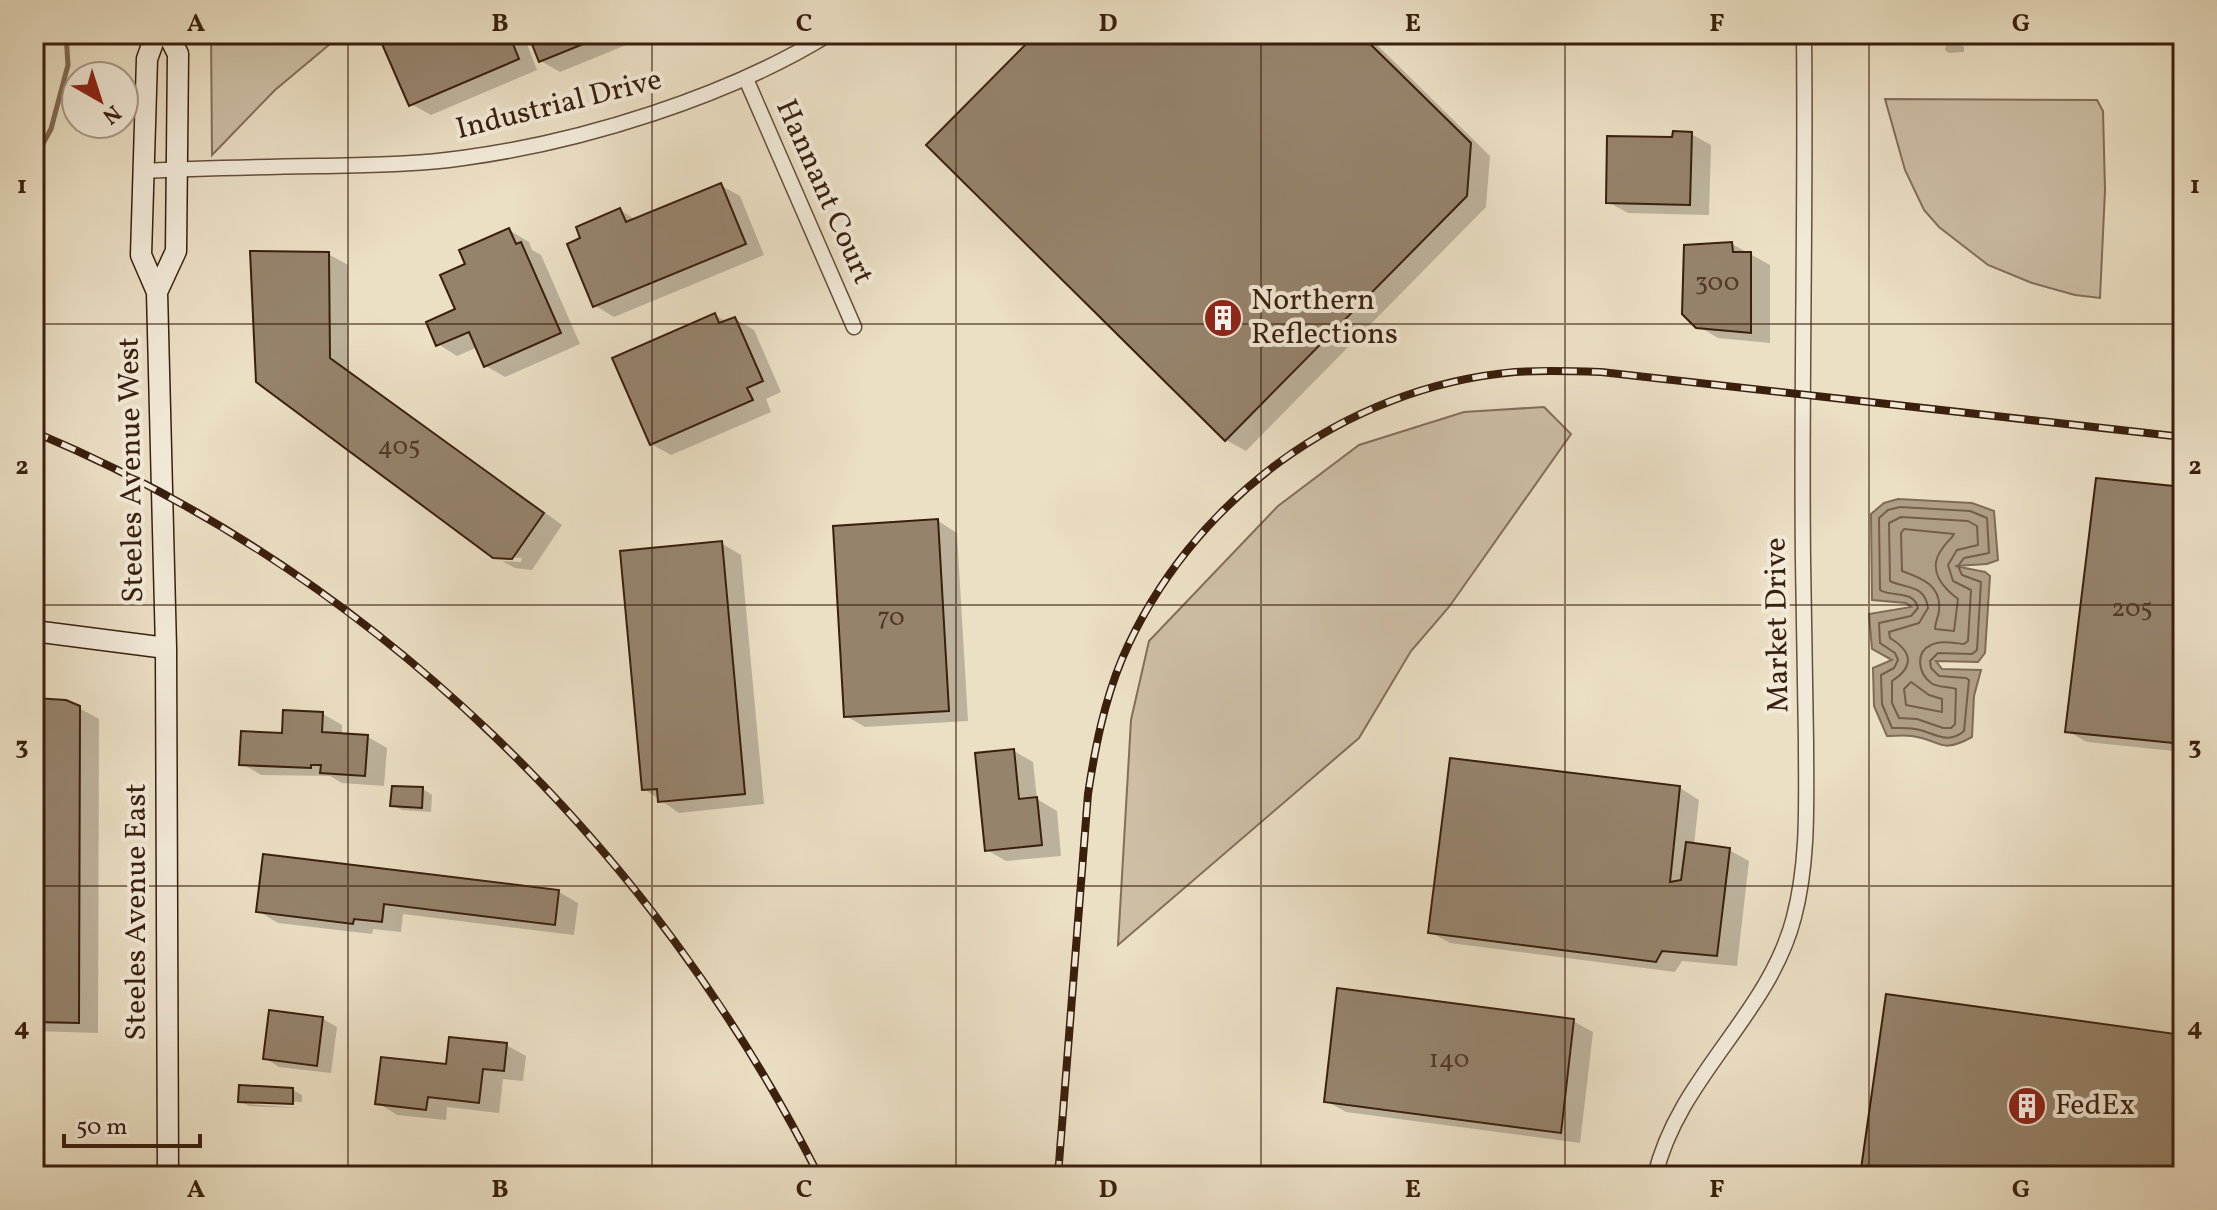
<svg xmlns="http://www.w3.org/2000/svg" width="2217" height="1210" viewBox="0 0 2217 1210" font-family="Vollkorn,serif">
<rect width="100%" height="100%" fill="#ebdfc4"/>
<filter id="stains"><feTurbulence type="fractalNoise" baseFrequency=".0025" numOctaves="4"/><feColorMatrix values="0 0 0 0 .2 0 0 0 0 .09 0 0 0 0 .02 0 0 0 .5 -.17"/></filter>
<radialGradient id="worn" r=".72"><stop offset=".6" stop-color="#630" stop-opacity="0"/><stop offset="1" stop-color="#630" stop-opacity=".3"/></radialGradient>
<!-- green -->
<path fill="#cdbea5" stroke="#846e59" stroke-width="2" d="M211,34H342L275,90L212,155Z
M1885,99L2097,100L2103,111L2105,190L2100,298L2075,295L2032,283L1988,265L1939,227L1924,210L1905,170Z
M1544,407L1571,434L1449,607L1411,651L1359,738L1118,945L1131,720L1149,641L1278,506L1359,445L1464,412Z"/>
<!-- water -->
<path fill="#af9e86" stroke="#806b56" stroke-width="2" d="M1898,499L1972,503L1994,511L1998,560L1987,564L1955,566L1985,572L1990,576L1985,653L1978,662L1936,661L1942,669L1981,670L1974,696L1972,737C1939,755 1942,740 1912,736C1904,735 1895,736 1887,736L1874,706L1873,668L1892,660L1872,649L1869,614L1911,607L1906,603L1872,600L1871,514L1884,503Z"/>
<!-- shadow -->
<path fill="#0003" d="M409,34H523L537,70L431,115L411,104Z
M530,34H653L560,72L541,61Z
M696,34H741L715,44Z
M1039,34H1366L1490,156L1486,207L1246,451L1226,440Z
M1946,44H1960L1964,47V52L1949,53L1945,50Z
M1691,134L1711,145L1709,215L1628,213L1608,202L1673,139Z
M720,185L740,196L764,255L614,317L594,305L620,210L636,220Z
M509,230L529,242L532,250L541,255L580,344L505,377L486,366L478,347L457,356L438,344L458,310L468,265Z
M1732,244L1770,265V343L1718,338L1698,326Z
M328,254L348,265L349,371L562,525L532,570L515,568L502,561L521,562L522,558L494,556L258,381Z
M715,315L727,322L735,319L754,330L781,392L766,399L771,412L671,455L651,444Z
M2183,489V752L2087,742L2067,731Z
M938,521L957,533L968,721L865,727L846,716Z
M721,543L741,555L764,804L679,813L644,789Z
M34,700L79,708L99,719L98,1033L34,1031Z
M323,714L342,725V735L368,737L387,748L384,786L342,783L330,776L261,775L241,763Z
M1014,751L1033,762L1037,799L1057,811L1061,856L1006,861L987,850Z
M1680,788L1699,800L1694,845L1729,850L1749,861L1737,966L1682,961L1675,972L1450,943L1430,932Z
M423,789L432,795L431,812L402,810L392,805Z
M559,892L578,903L574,935L403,914L401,932L373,929L372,934L278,923L258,911Z
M323,1019L337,1027L331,1073L279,1067L265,1058Z
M1573,1021L1593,1032L1580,1143L1346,1112L1326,1101Z
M506,1045L526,1056L523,1081L503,1079L499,1113L447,1107L446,1120L397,1115L378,1103L447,1066Z
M34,1085L37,1086L39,1176H34Z
M293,1090L302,1095V1102L247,1100V1104L301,1108L249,1106L240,1100Z"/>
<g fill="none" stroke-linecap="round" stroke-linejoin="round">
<!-- shore -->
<path stroke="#745e4a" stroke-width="2" d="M1900,507L1970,511L1987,518L1989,553L1964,558L1958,566L1962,575L1981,582L1977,650L1972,654L1938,653L1930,661L1931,668L1939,676L1966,678L1969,680L1964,731C1949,744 1937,735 1920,730C1911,727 1901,728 1892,728L1882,704L1881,675L1894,668L1898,660L1895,653L1880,643L1879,623L1911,616L1918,608C1913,589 1893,598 1880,590L1879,518L1888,510Z
M1901,517L1968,521L1977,526L1978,545L1957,550L1948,565L1953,581L1971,590L1968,641L1964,644C1954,643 1940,640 1931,645C1915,652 1918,673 1931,683C1938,688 1948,686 1956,689L1955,724L1951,728H1943L1917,719L1899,718L1892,703V681C1914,667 1913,652 1890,638L1889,632L1919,623L1928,608C1925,584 1906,589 1890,581L1889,523Z
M1904,529L1954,534C1951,540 1946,542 1942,549C1927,569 1942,587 1958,599L1954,631L1935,629C1935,623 1938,618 1939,611C1942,585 1921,578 1902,571L1901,533Z
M1911,682L1929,695L1942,699V712L1906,705L1904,689Z"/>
<!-- stream -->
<path stroke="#806b56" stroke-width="5" d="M34,160L51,129L68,65L66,34"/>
</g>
<!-- building -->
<path fill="#96836c" stroke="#3a1f0d" stroke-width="2" d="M404,34H509L519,59L409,106L382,44Z
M528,34H608L539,62Z
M1036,34H1360L1471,143L1467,196L1225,441L926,145Z
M1673,131L1692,132L1690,205L1606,203L1607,136L1672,137Z
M721,183L746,244L593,307L567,244L580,238L576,227L620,208L626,222Z
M509,228L516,244L521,242L561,333L484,367L469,332L436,346L426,322L455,309L440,275L465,264L459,250Z
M1732,242L1733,252H1751V333L1696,328L1682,314L1684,245Z
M250,251L329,252L330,358L544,513L512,559L493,558L256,382Z
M715,313L719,323L735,317L763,381L747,388L753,400L650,445L612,358Z
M2096,478L2183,487V744L2065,732Z
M938,519L949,711L844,717L833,526Z
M722,541L745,794L658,802L657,789L642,790L620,551Z
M34,698L66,700L80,706L79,1023L34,1022Z
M283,710L323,712L322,732L368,735L365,776L320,773L321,765H311V768L239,765L241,731L282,733Z
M1014,749L1019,799L1037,797L1042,845L985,851L975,753Z
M1450,758L1680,786L1670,882L1681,880L1686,842L1730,848L1717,956L1662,951L1656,962L1428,933Z
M392,786L423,787L422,808L390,806Z
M263,854L559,890L555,925L384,904L382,922L354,919L353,924L256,912Z
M1337,988L1574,1019L1561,1133L1324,1102Z
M1886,994L2183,1035V1176H1860Z
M269,1010L323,1017L317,1066L263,1059Z
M449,1037L507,1043L504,1071L483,1069L479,1103L428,1097L426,1110L375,1104L381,1057L446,1064Z
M239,1085L293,1088V1104L238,1102Z"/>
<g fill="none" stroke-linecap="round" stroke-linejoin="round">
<!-- street casing -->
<g stroke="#664f3b" stroke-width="17">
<path id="street" d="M746,79L854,327
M142,171C201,168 259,167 318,166C366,165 415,165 463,158C582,142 727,97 829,34
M1655,1176C1678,1077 1769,1015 1794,917C1809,859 1806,801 1806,742C1805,682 1804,621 1803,561C1801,385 1806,210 1804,34"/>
</g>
<!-- secondary casing -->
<g stroke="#3a1f0d" stroke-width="23">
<path id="secondary" d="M156,34L147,59L141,255L157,292L166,648L168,1176
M157,292L176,251L178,54L168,34
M34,631L166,648"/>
</g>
<!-- street -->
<use href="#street" stroke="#f2ead9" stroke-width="14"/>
<!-- secondary -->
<use href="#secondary" stroke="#f2ead9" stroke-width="20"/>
<!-- rail casing -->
<g stroke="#3a1f0d" stroke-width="8">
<path id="rail" d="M34,432C374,574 654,848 819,1176
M1058,1176L1088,794C1095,748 1104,702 1122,659C1190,501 1344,387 1515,372C1544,370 1572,371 1601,372L2183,437"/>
</g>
<!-- rail -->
<use href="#rail" stroke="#f2ead9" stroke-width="5" stroke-dasharray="15" stroke-linecap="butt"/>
</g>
<!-- grid -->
<path fill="none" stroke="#3a1f0d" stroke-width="2" stroke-opacity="0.55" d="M348,34V1176M652,34V1176M956,34V1176M1261,34V1176M1565,34V1176M1869,34V1176M34,324H2183M34,605H2183M34,886H2183"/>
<!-- icons -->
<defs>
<g id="building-disc" transform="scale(2)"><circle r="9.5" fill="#8f2418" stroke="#f2ead9"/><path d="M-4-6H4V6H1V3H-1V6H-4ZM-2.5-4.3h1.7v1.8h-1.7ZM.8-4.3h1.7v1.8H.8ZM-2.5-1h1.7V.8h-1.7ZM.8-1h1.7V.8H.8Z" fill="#fff"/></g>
</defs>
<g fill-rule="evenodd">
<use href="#building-disc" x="1223" y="318"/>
<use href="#building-disc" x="2027" y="1106"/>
</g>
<g text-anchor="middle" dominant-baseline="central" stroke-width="8" stroke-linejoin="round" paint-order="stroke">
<!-- number labels -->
<g font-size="26" fill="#513825">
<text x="1717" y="283">300</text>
<text x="399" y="447">405</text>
<text x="2132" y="609">205</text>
<text x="891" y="618">70</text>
<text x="1449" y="1060">140</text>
</g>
<!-- street labels -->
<g font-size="30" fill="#3a1f0d" stroke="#f2ead9">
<text transform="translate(559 105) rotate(-14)">Industrial Drive</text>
<text transform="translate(824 192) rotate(66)">Hannant Court</text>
<text transform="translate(132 470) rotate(-91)">Steeles Avenue West</text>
<text transform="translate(1778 625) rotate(-91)">Market Drive</text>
<text transform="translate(137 912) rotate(-90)">Steeles Avenue East</text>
</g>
<!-- poi labels -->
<g font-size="30" fill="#3a1f0d" stroke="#f2ead9" text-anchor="start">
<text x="1251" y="301">Northern<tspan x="1251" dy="34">Reflections</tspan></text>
<text x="2055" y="1106">FedEx</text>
</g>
</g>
<!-- margin -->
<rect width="2217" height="1210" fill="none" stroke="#ebdfc4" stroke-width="88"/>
<!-- north arrow -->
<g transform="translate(100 100) rotate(141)"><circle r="38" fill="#f2ead9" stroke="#a89987" stroke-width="2"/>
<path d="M0-6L14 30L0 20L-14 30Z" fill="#8f2418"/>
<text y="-12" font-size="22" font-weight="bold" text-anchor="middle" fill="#3a1f0d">N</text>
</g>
<!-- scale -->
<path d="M64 1134v12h136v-12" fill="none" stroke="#3a1f0d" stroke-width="4"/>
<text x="76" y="1134" font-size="24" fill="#3a1f0d" stroke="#f2ead9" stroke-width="6" paint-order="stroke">50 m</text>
<rect x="44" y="44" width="2129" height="1122" fill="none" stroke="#3a1f0d" stroke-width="3"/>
<g font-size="26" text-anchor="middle" font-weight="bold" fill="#3a1f0d">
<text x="196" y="31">A</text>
<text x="500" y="31">B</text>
<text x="804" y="31">C</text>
<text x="1108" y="31">D</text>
<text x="1413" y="31">E</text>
<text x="1717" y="31">F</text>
<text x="2021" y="31">G</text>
<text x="22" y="193">1</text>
<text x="2195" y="193">1</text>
<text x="22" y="474">2</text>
<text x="2195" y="474">2</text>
<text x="22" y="754">3</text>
<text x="2195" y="754">3</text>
<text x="22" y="1035">4</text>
<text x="2195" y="1035">4</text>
<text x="196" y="1197">A</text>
<text x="500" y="1197">B</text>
<text x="804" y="1197">C</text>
<text x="1108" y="1197">D</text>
<text x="1413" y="1197">E</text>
<text x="1717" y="1197">F</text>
<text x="2021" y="1197">G</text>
</g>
<rect width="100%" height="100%" filter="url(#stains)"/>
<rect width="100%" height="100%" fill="url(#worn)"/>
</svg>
